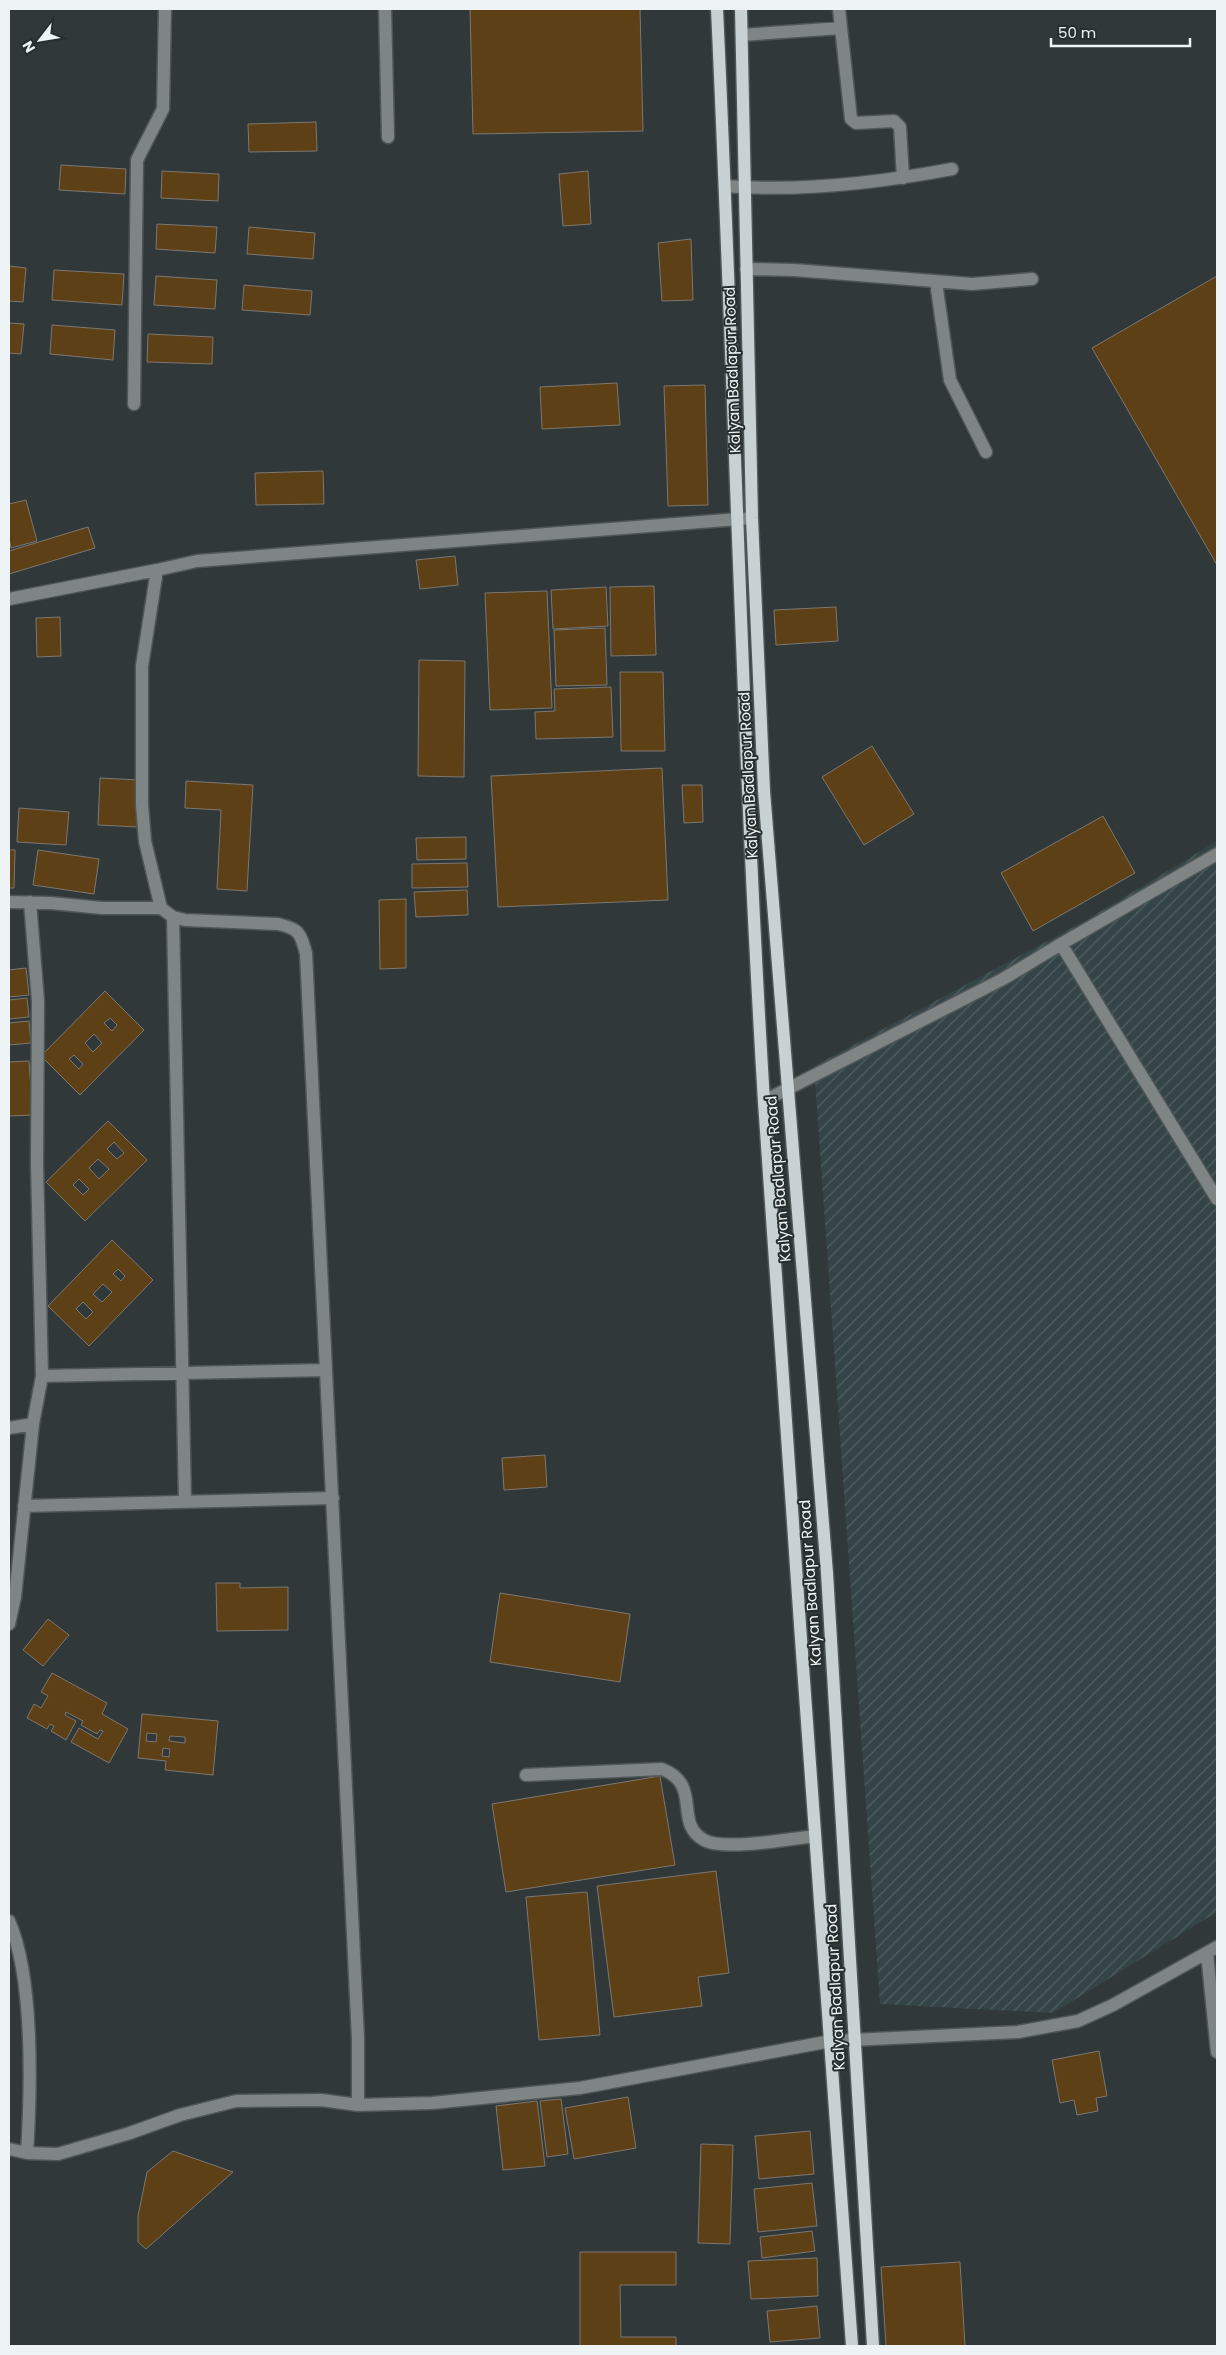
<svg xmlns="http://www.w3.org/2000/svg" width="1226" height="2355" viewBox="0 0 1226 2355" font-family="Poppins,sans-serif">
<defs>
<pattern id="industrial-furrows" width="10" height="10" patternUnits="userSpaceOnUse" patternTransform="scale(1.25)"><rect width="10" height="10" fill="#344447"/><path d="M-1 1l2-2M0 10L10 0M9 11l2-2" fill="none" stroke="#526062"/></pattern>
</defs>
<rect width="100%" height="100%" fill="#303839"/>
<!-- industrial -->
<path fill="url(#industrial-furrows)" d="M1217,841V1912L1053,2013L880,2004L814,1066L1081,923Z"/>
<!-- building -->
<path fill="#5e4016" stroke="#7c7771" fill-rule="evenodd" d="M470,9H640L643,131L473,134Z
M316,122L317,151L249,152L248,124Z
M61,165L126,169L125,194L59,190Z
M162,171L219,174L218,201L161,198Z
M588,171L591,224L563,226L559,174Z
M157,224L217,227L215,253L156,249Z
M249,227L315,233L313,259L247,254Z
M691,239L693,300L662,301L658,243Z
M9,266L26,268L23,302L9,301Z
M54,270L124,274L122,305L52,300Z
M156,276L217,280L215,309L154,305Z
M1217,276V565L1092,348Z
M244,285L312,291L310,315L242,310Z
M9,323L24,324L21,354L9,353Z
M52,325L115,330L113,360L50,354Z
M148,334L213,337L212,364L147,362Z
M617,383L620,425L542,429L540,387Z
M705,385L708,505L668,506L664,386Z
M323,471L324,504L256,505L255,473Z
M26,500L37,541L11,548L9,538V504Z
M88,527L95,548L9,574V551Z
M455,556L458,585L420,589L416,560Z
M654,586L656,655L611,656L610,587Z
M606,587L608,626L553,629L551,590Z
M547,591L552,708L490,710L485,593Z
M836,607L838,641L776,645L774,610Z
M60,617L61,656L37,657L36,618Z
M605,628L607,685L556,686L554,630Z
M419,660L465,661L464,777L418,776Z
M620,672H663L665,751H621Z
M611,687L613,737L536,739L535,712L555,711L554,689Z
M872,746L914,814L864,845L822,777Z
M662,768L668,900L498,907L491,776Z
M100,778L140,780L138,827L98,825Z
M186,781L253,785L247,891L217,889L221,810L185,808Z
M682,785H702L703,822L684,823Z
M19,808L69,812L66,845L17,842Z
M1103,816L1135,873L1033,931L1001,873Z
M466,837V859L417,860L416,838Z
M9,850H15L14,888H9Z
M38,850L99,859L94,894L33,885Z
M467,863L468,887L412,888V864Z
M467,890L468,915L416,917L414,892Z
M406,899V968L380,969L379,900Z
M26,968L29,995L9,997V970Z
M105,991L144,1030L80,1095L41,1056ZM110,1018L117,1025L112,1031L104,1023ZM94,1034L102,1043L93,1052L85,1043ZM74,1055L83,1064L79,1069L69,1059Z
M27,998L29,1017L9,1019V1000Z
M29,1021L31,1043L9,1045V1023Z
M29,1061L33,1115L9,1116V1062Z
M108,1121L147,1160L85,1221L46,1182ZM114,1142L124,1153L117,1159L107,1149ZM98,1159L109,1169L99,1179L89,1168ZM79,1179L89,1189L83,1195L73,1185Z
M112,1240L153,1280L89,1346L48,1306ZM118,1269L125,1276L121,1281L113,1274ZM103,1284L112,1292L102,1302L93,1294ZM83,1302L93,1312L86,1319L76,1309Z
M545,1455L547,1487L504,1490L502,1458Z
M216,1583H240V1588L288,1587V1630L217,1631Z
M500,1593L630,1614L620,1682L490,1662Z
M48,1619L69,1635L43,1666L23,1650Z
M52,1673L107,1703L102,1714L128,1729L109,1763L71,1742L79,1728L98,1739L103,1731L100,1730L97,1734L81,1725L83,1721L66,1712L65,1715L76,1721L66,1740L51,1731L54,1726L50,1724L47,1729L27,1718L34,1704L41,1708L48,1696L41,1692Z
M142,1714L218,1721L213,1775L165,1770L166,1761L138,1758ZM147,1733L157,1734L156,1742L146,1741ZM170,1736L185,1737V1743L169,1741ZM163,1748L170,1749L169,1757L162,1756Z
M660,1776L675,1865L506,1892L492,1804Z
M716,1871L729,1973L698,1977L702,2006L614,2017L597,1886Z
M587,1892L600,2035L539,2040L526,1897Z
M1099,2051L1107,2096L1096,2098L1098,2111L1077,2115L1074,2100L1060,2103L1052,2060Z
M628,2097L636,2148L574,2159L565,2108Z
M561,2099L568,2154L547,2157L540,2101Z
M537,2101L545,2166L503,2170L496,2106Z
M810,2131L814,2174L759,2179L755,2136Z
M701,2144L733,2145L730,2244L698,2243Z
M173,2151L233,2172L146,2249L138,2242V2216L147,2172Z
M812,2183L817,2226L758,2232L754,2189Z
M812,2231L815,2251L762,2258L760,2237Z
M580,2252H676V2285H620L621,2337H676V2346H580Z
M817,2258L818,2296L751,2299L748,2261Z
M960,2262L965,2346H886L881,2267Z
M817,2306L820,2338L770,2342L767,2311Z"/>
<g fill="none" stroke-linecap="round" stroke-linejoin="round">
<!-- minor casing -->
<g stroke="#4e5657" stroke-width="15">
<path id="minor" d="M385,9L388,137
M839,9L851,119L856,123L894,121L900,127L903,178
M742,35L841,28
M725,186C800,192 878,183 952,169
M746,269L794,270L972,284L1032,279
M936,282L950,380L986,452
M134,404L137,160L163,109L165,9
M157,570L142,666V805L145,841L161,908L173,917L185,920L278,924C299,929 300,932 306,953L358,2039V2105
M9,599L157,570L197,561L752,518
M9,902L51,903L102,908H161
M173,917L185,1502
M1061,944L1217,854
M764,1101L1003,979L1061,944L1217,1199
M42,1376L326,1370
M9,1428L33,1424
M24,1506L333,1498
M9,1624L15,1597L33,1424L42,1376L37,1164L38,1001L30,902
M526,1775L662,1769C703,1785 673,1823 704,1840C723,1851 791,1839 815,1836
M9,1921C34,1978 31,2090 27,2153
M1207,1953L1217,2052
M9,2149L27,2153L58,2154L130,2133L180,2115L236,2101L321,2100L358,2105L432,2103L580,2088L831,2041L1018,2032L1078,2021L1113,2005L1217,1947"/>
</g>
<!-- major casing -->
<g stroke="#4e5657" stroke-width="15">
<path id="major" d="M717,9C734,373 742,738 764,1102C790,1517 824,1931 852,2346
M741,9L752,518L764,791L827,1573L873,2346"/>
</g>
<!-- minor -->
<use href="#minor" stroke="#7f8485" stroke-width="12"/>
<!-- major -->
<use href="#major" stroke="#c8d1d3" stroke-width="12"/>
</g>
<g text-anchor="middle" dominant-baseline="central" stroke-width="4" stroke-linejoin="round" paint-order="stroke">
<!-- street labels -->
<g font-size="15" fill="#eef4f5" stroke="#262e2f">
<text transform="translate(732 370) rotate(-92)">Kalyan Badlapur Road</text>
<text transform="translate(748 775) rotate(-93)">Kalyan Badlapur Road</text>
<text transform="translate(778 1179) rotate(-95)">Kalyan Badlapur Road</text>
<text transform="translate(810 1583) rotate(-94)">Kalyan Badlapur Road</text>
<text transform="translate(835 1987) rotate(-93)">Kalyan Badlapur Road</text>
</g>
</g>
<!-- border -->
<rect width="1226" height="2355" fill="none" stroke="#eef4f5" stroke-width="20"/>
<!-- north arrow -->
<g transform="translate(40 40) rotate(239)" stroke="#262e2f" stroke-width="4" paint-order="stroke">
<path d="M0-4L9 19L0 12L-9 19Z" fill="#eef4f5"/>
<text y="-8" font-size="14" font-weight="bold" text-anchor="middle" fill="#eef4f5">N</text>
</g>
<!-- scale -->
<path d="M1051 38v8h139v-8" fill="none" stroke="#eef4f5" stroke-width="2.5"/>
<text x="1058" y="38" font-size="15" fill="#eef4f5" stroke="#262e2f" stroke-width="4" paint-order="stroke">50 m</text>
</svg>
